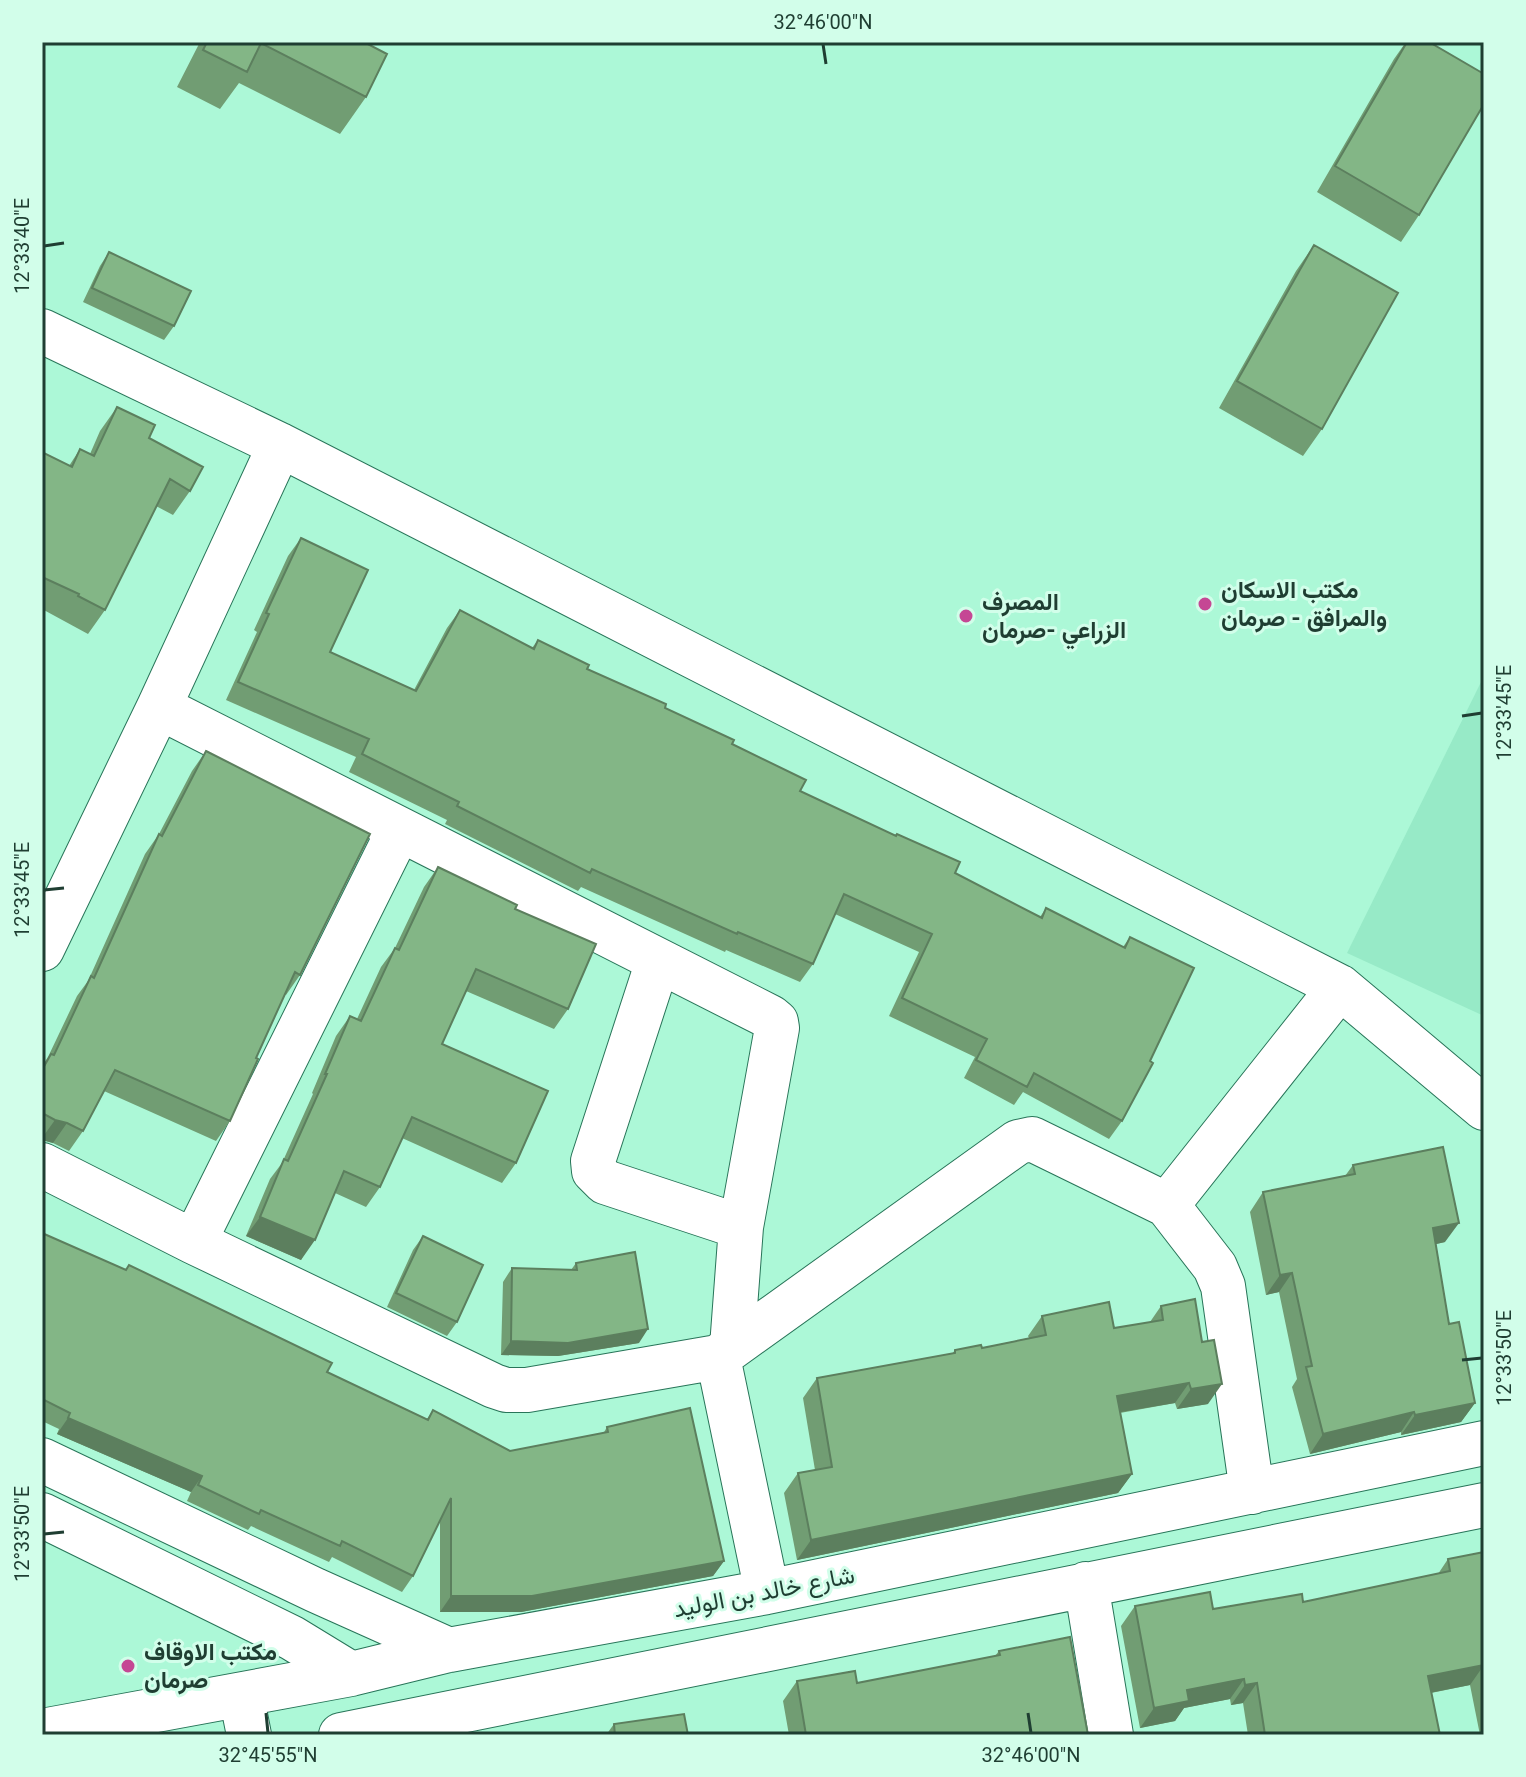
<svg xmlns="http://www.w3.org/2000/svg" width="1526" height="1777" viewBox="0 0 1526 1777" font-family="Roboto,Vazirmatn,sans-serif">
<rect width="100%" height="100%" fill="#acf8d7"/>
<!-- built -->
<path fill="#97eac7" d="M1484,676V1016L1347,953Z"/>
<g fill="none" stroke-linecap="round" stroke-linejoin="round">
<!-- minor casing -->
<g stroke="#287559" stroke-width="46">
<path id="minor" d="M42,331L280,445L1340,987L1484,1108
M159,707L770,1017L776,1022L777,1028L741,1227L732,1347
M42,949L159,707L280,445
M658,961L593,1161L594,1171L605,1182L741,1227
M42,1165L194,1242L494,1386L506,1390H527L718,1357L1018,1142L1032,1139L1167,1205L1215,1267L1223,1286L1252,1492
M1167,1205L1340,987
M194,1242L399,830
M718,1357L767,1592
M42,1460L315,1590L449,1650
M42,1515L292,1638L351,1674
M1086,1584L1111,1735
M241,1695L249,1735
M42,1731L351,1674L449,1650L767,1592L1484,1443
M341,1735L1484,1505"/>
</g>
<!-- minor -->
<use href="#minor" stroke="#fff" stroke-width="44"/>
</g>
<!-- wall -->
<path fill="#719d73" d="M200,42H364L366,97L340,134L239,83L220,109L177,87Z
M1406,42H1429L1419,215L1401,242L1317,192L1394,59Z
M1314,245L1322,429L1303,456L1219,408L1296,271Z
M109,252L174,326L164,340L83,302L100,266Z
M117,407L149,438L190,491L173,515L156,506L105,610L88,634L42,609V452L69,466L80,449L90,454L100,431Z
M301,538L330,652L414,690L447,628L460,610L532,648L538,640L587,669L665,708L732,744L800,791L955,873L1040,917L1046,908L1123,947L1130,937L1122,1121L1109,1139L1023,1092L1014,1105L964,1078L975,1057L889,1016L919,952L835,914L813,964L800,982L726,950L725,952L581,887L578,891L445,824L447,820L349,772L356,757L226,700L257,632L254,630L288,556Z
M206,751L300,975L286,995L285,994L256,1058L230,1121L216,1141L104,1091L83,1131L69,1151L53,1143L42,1140V1066L48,1057L77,996L88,981L145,854L159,834L192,771Z
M438,867L515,909L568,1009L554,1029L466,991L442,1044L516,1163L502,1183L402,1138L380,1187L366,1207L335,1193L301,1260L246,1236L270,1179L282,1163L313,1094L312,1093L336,1036L350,1016L357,1019L381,967L395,948L424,887Z
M1353,1165L1445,1242L1436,1244L1449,1324L1475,1403L1461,1422L1401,1435V1432L1310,1454L1292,1387L1297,1379L1279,1292L1266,1295L1250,1212L1263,1192L1345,1176Z
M42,1233L125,1270L129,1265L327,1372L427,1419L433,1410L510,1451L603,1434L607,1427L724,1561L713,1576L521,1612H440V1521L413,1576L402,1592L332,1557L329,1562L251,1526L248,1530L187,1501L191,1492L57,1434L59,1429L42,1421Z
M423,1236L457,1322L447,1336L387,1307L413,1250Z
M576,1263L639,1343L558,1356L501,1355L503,1282L512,1268L571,1270Z
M1161,1306L1208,1404L1177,1409L1175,1403L1120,1413L1132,1474L1118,1493L797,1560L784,1493L798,1473L815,1470L803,1398L817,1378L952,1354L955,1350L982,1348L1029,1338L1028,1336L1042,1316L1114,1328L1150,1322Z
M1484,1552V1735H1480L1470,1685L1431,1693L1440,1735H1248L1243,1703L1231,1705L1230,1699L1184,1708L1175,1721L1140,1728L1121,1626L1135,1606L1213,1609L1303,1602L1438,1574L1448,1559Z
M999,1651L1088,1735H789L783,1701L797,1681L857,1683L995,1656Z
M614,1724L688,1735H606Z"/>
<!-- shaded-wall -->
<path fill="#5c7f5e" d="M55,1120L67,1123L53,1143L42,1140V1138Z
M260,1217L315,1240L301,1260L246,1236Z
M1459,1223L1445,1242L1419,1248L1433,1228Z
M1292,1273L1279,1292L1266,1295L1280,1275Z
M648,1329L639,1343L558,1356L501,1355L511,1341Z
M1189,1383L1175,1403L1103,1415L1117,1396Z
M1222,1384L1208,1404L1177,1409L1191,1389Z
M1475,1403L1461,1422L1401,1435L1415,1415Z
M1414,1412L1401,1432L1310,1454L1323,1434Z
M68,1418L202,1476L191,1492L57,1434Z
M1132,1474L1118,1493L797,1560L811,1540Z
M724,1561L713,1576L521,1612H440L451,1596Z
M1484,1665L1470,1685L1414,1696L1428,1676Z
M1244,1679L1230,1699L1184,1708L1175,1721L1140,1728L1154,1708L1187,1690Z
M1257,1683L1243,1703L1231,1705L1245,1685Z"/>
<!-- building -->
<path fill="#83b686" stroke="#5c7f5e" stroke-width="2" d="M207,42H364L387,54L366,97L261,43L247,72L203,50Z
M1407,42H1429L1484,74V104L1419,215L1335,166Z
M1314,245L1398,293L1322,429L1237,381Z
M109,252L191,291L174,326L92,288Z
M117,407L155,425L149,438L203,467L190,491L170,479L105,610L78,596L79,594L42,577V452L72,467L80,449L94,456Z
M301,538L368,570L330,652L416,691L460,610L534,649L538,640L589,665L587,669L666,704L665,708L734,740L732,744L806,780L800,791L896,836L897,834L960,862L955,873L1042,918L1046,908L1125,948L1130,937L1194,968L1150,1061L1153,1063L1122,1121L1034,1073L1027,1087L976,1060L987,1039L902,998L932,934L844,894L813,964L738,932L737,934L592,869L590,873L457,806L459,802L362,754L369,739L238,682L269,614L266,613Z
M206,751L370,834L300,975L295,972L256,1058L258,1059L230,1121L115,1070L83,1131L67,1123L55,1120L42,1113V1070L51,1054L54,1055L91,976L94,978L159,834L162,836Z
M438,867L517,905L515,909L596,944L568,1009L476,969L442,1044L548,1091L516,1163L412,1117L380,1187L344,1171L315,1240L260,1217L284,1159L288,1161L327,1074H325L350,1016L361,1021L395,948L399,950Z
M1443,1147L1459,1223L1433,1228L1449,1324L1459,1322L1475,1403L1415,1415L1414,1412L1323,1434L1306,1367L1312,1366L1292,1273L1280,1275L1263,1192L1355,1174L1353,1165Z
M42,1233L126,1270L129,1265L332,1363L327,1372L428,1420L433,1410L510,1451L608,1432L607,1427L690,1408L724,1561L532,1596H451V1498L413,1576L342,1541L340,1546L261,1510L259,1514L198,1485L202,1476L68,1418L70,1413L42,1399Z
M423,1236L483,1265L457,1322L396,1293Z
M635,1252L648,1329L568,1343L511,1341L512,1268L577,1270L576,1263Z
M1195,1299L1202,1342L1214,1340L1222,1384L1191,1389L1189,1383L1117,1396L1132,1474L811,1540L798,1473L832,1467L817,1378L955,1353V1350L981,1345L982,1348L1046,1335L1042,1316L1109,1302L1114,1328L1163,1320L1161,1306Z
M1484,1552V1665L1428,1676L1440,1735H1265L1257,1683L1245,1685L1244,1679L1187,1690L1189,1701L1154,1708L1135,1606L1210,1592L1213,1609L1302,1594L1303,1602L1450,1571L1448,1559Z
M1070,1637L1088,1735H806L797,1681L855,1671L857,1683L1000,1655L999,1651Z
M684,1714L688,1735H615L614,1724Z"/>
<!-- ticks -->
<path fill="none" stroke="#1f3e32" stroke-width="3" d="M823,44L826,64M44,246L64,243M1462,716L1482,713M44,890L64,888M1462,1360L1482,1358M44,1534L64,1532M266,1713L268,1733M1028,1713L1031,1733"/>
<!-- markers -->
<g fill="#c54794" stroke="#d2feea" stroke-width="3">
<circle cx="1205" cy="604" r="8"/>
<circle cx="966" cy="616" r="8"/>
<circle cx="128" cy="1666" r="8"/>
</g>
<g text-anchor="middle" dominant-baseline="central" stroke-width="6" stroke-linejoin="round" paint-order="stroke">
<!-- poi labels -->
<g font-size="24" font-weight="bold" fill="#1f3e32" stroke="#d2feea" text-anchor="start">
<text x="1221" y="590">مكتب الاسكان<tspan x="1221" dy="28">والمرافق - صرمان</tspan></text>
<text x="982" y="602">المصرف<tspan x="982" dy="28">الزراعي -صرمان</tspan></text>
<text x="144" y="1652">مكتب الاوقاف<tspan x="144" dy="28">صرمان</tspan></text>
</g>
<!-- street labels -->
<g font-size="24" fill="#1f3e32" stroke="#d2feea">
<text transform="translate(764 1592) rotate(-11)">شارع خالد بن الوليد</text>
</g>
</g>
<!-- border -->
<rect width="1526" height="1777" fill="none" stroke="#d2feea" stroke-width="88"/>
<rect x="44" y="44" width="1438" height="1689" fill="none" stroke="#1f3e32" stroke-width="3"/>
<g font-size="20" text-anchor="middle" fill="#1f3e32">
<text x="823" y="29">32°46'00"N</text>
<text transform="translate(22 246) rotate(-90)" y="7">12°33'40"E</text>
<text transform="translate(1504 713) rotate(-90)" y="7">12°33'45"E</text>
<text transform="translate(22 890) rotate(-90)" y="7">12°33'45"E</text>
<text transform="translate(1504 1358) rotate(-90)" y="7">12°33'50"E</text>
<text transform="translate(22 1534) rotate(-90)" y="7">12°33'50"E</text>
<text x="268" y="1762">32°45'55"N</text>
<text x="1031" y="1762">32°46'00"N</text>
</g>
</svg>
